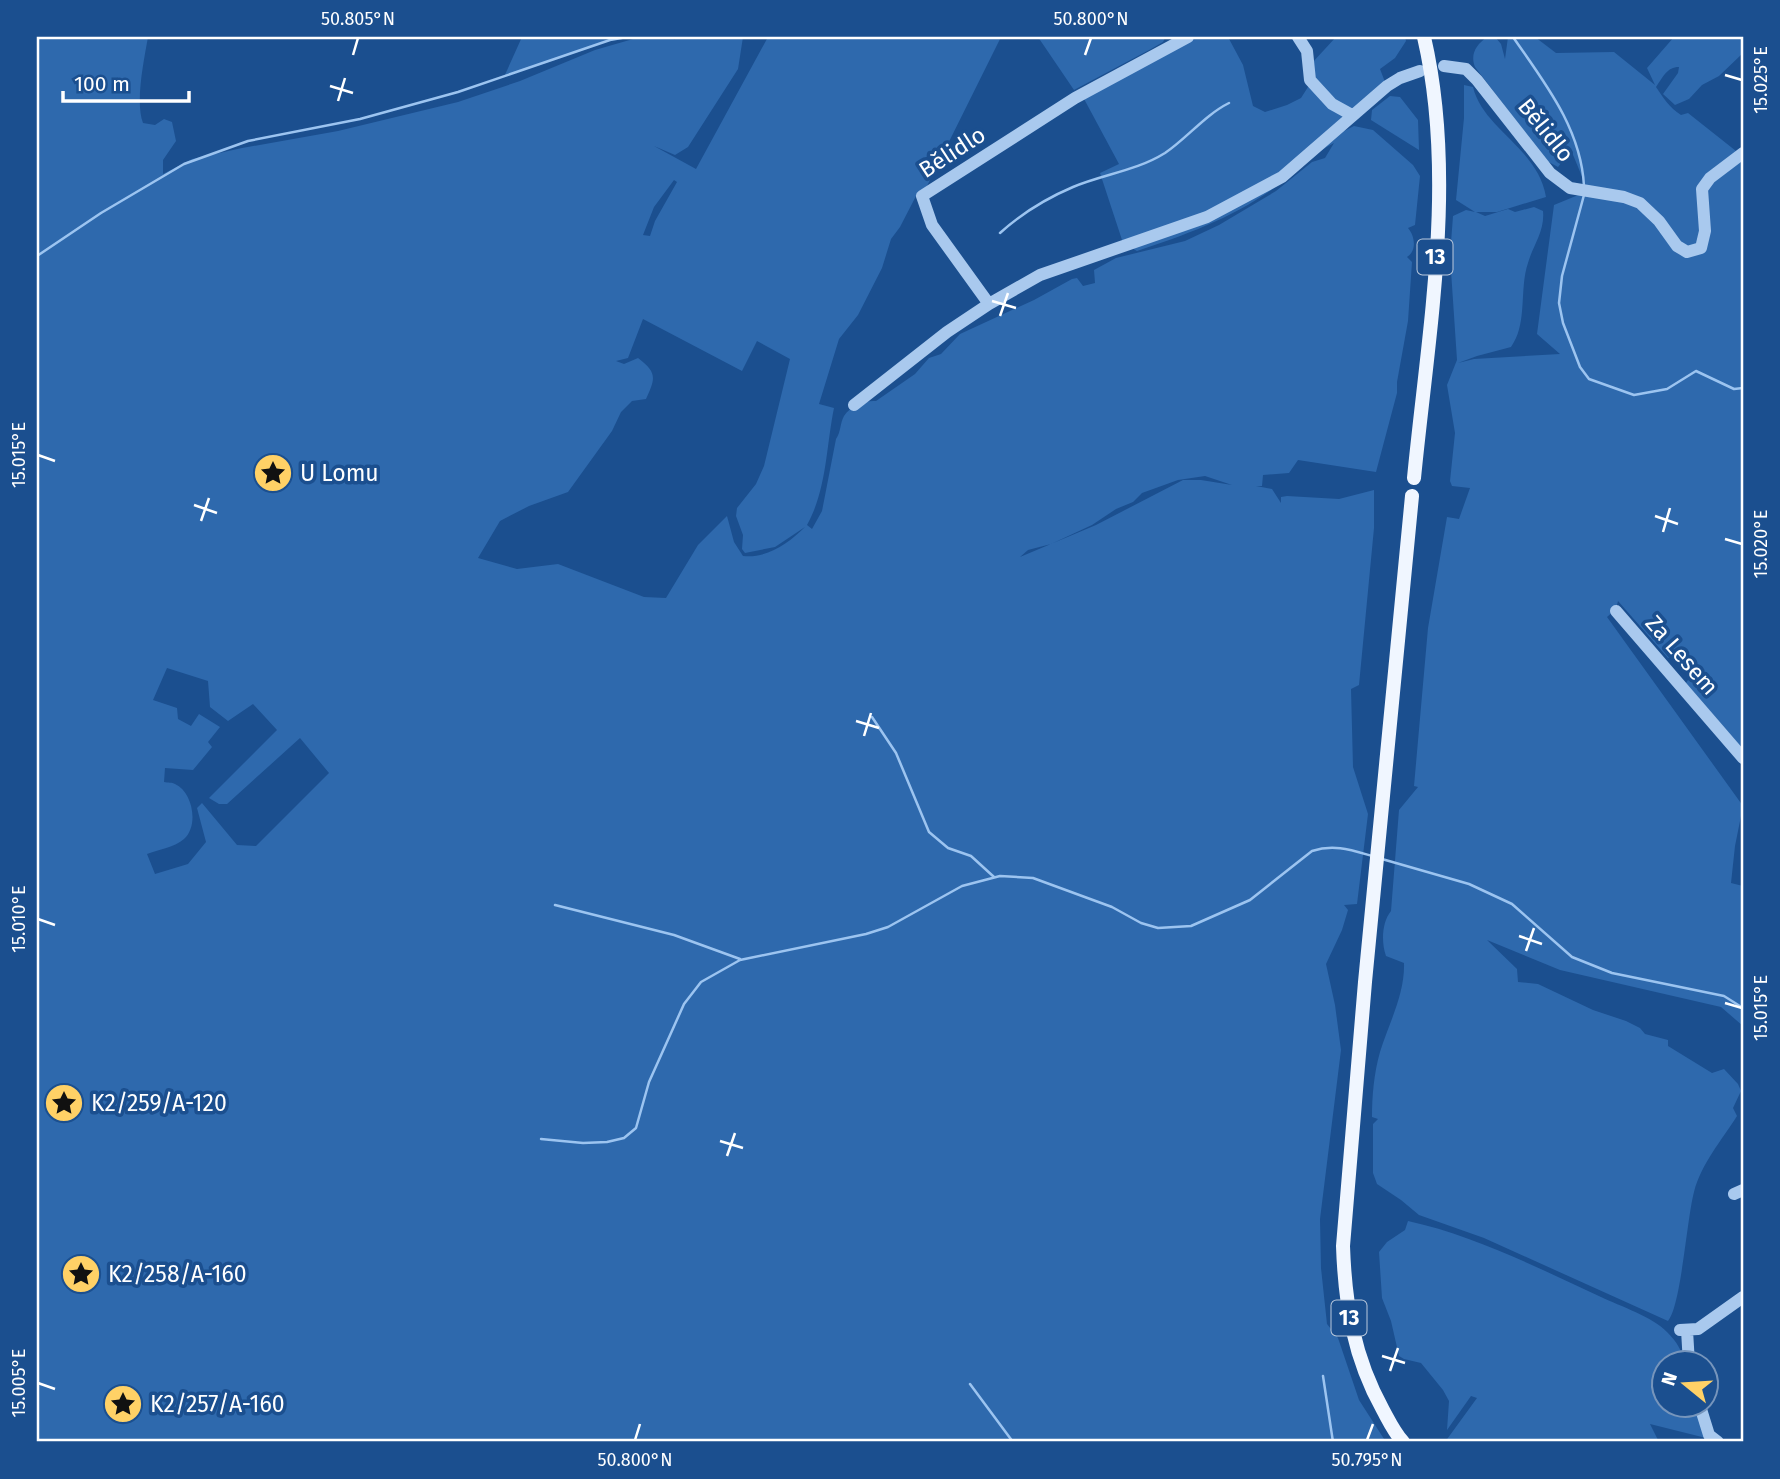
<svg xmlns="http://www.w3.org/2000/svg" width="1780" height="1479" viewBox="0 0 1780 1479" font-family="'Fira Sans',sans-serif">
<rect width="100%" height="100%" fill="#1b4f8f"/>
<!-- green -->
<path fill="#2e69ad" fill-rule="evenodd" d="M37,37H148C144,60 135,102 143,123L155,125L164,119L172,122L176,141L163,160V174L192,159L242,148L338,131L458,102L520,81L595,50L640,37H674V40L675,37H743L738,69L688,147L675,155L654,146L696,169L768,37H1001L925,190L916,196L900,227L891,239L882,268L858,315L839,339L819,404L834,408C826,447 827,489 807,525L812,529L822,511L836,439C841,432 840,423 844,416C850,406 866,400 876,401L915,374L929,358L941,354L960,334L1034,300L1072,279L1077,278L1083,286L1095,283L1094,270L1116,258L1185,241L1219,225L1276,191L1312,162L1325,158L1334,143C1313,153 1294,174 1274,188C1232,218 1185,235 1137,251L1123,243L1100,173L1119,164L1083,97L1198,37H1228L1243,65L1253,106L1265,112L1287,105L1301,98L1308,87L1312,63L1336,37H1405L1406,41L1395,58L1380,69L1385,82L1352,109L1344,131L1354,126L1373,130L1413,165L1420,176L1415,225L1408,228C1415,236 1417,251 1407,257L1412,262L1408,321L1397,382V393L1376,472L1298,460L1289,473L1263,475L1262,486H1256L1272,489L1281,503V497L1287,496L1339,499L1374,490V528L1359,685L1351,689L1353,767L1368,814L1357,904L1344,905L1348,910L1342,930L1326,964L1335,1005L1341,1050L1320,1219L1321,1268L1327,1324L1338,1338L1359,1400L1386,1442H37ZM674,180L677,182L655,221L650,236L643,235L654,207ZM643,319L742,371L757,341L790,359L764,466L756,484L737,508L736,516L743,535L742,549L745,553L775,547L805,527C789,543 766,559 743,556L734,542L727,516L698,545L666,598L644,597L558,564L517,569L478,558L500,521L529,506L568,492L612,431L621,412L632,401L646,399C655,379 658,373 638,358L624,364L616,361L628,358ZM1205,476L1232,485L1201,480H1183L1096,525L1020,557L1028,550L1051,544L1092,525L1116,509L1133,502L1142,493L1178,480ZM167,668L208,681L210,707L228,721L253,704L277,730L209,798L219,804H227L300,738L329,773L256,846L237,845L202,803L197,808L206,842L188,864L155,874L147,854C158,850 175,847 184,839C199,826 193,792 175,784C172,782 168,783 164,782L165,768L193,770L212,747L208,742L220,727L199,714L191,726L178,719L177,708L153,700Z
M522,37H616L504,77Z
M1038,37H1164L1165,38L1163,42L1151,49L1074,90Z
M1487,37L1496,38L1501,44L1505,59L1508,37H1535L1556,53L1614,52L1655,85L1647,68L1674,37H1743V53L1719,76L1702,85L1689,99L1675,105L1663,94L1678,73L1679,67C1667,67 1663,77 1656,87C1664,99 1669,107 1681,115L1688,113L1736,151L1743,149V749L1686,683L1690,677L1671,656L1668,658L1618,601L1616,609L1607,617L1743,806L1735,846L1731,883L1743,886V1026L1721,1007L1560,970L1487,940L1517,969L1518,982L1538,984L1593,1010L1626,1021L1640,1028L1645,1034L1668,1040V1046L1712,1073L1724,1069L1738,1084L1741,1091L1733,1108L1737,1116C1722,1140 1701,1164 1694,1192C1687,1218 1681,1306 1668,1321L1484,1238L1419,1215L1401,1200L1377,1184L1373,1173V1124L1378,1119L1372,1117C1372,1096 1374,1073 1380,1052C1389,1023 1405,994 1404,963L1386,956C1381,942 1382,922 1391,911L1399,810L1418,787L1414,786L1428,628L1447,517L1459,519L1470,488L1452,486L1450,481L1455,433L1447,385L1457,360L1450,256L1453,216L1466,210L1475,212L1456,200L1464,118V85L1473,87C1483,129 1538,148 1546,197L1497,212H1476L1485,216L1508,209L1515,212L1534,207L1543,211C1545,231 1533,245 1528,263C1519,289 1528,324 1511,347L1477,356L1458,363L1474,359L1560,354L1537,334L1554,205L1588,191L1571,150L1558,167L1547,161L1475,67C1470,54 1476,45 1487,37Z
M1390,96L1400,97L1418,120L1419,150L1371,120L1372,110Z
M1408,1221C1476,1236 1538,1268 1601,1297C1620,1306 1653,1317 1667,1332C1677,1342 1682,1350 1684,1363L1664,1364V1406H1695L1706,1438L1650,1424L1659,1442H1445L1477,1398L1471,1396L1447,1430L1449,1401L1443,1390L1421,1363L1404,1359L1399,1356L1391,1321L1382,1298L1379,1252L1387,1242L1405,1230Z"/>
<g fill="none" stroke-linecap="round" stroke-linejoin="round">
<!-- stream -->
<path stroke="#9cc4f0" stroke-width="2.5" d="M1513,37C1544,82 1581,128 1584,186
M1584,195L1562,276L1559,303L1563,323L1580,367L1589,379L1634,395L1667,389L1696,371L1734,389L1743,388
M1000,233C1021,214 1047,198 1073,187C1104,174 1136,171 1165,153C1187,138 1205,115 1229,103
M37,256L101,213L184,164L248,141L360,119L458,92L610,40L627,37
M872,717L896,753L929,832L948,848L971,856L994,877
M1382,859L1469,884L1512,904L1572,957L1612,973L1724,996L1743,1008
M555,905L674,935L740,959
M541,1139L583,1143L607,1142L624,1138L636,1128L649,1082L684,1004L701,982L740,960L866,934L888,927L962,886L1000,876L1033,878L1112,907L1141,923L1158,928L1191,926L1250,900L1312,851C1334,844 1351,850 1372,856
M1323,1376L1333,1442
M970,1384L1013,1442"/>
<!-- minor -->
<path stroke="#a9c9ee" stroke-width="12" d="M1298,37L1307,51L1310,80L1332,104L1352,115
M1444,66L1466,69L1477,80L1550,173L1570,188L1624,197L1640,203L1659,221L1677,246L1687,252L1701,248L1705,231L1702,189L1710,178L1743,153
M989,304L932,225L922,196L1075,98L1188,37
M854,405L947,332L989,304L1040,275L1207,217L1282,177L1387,86L1400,78L1420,71
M1616,611L1743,758
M1734,1194L1743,1190
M1680,1330L1698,1329L1743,1297
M1687,1330L1689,1364
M1700,1406L1709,1435L1718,1442"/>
<!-- major -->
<path stroke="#f0f6ff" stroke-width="14" d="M1414,478C1428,334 1457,179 1424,37
M1403,1442C1394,1432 1389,1421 1383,1410C1354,1358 1345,1305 1343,1246L1365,982L1412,496"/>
</g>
<!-- ticks -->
<path fill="none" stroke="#fff" stroke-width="2.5" d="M353,55L358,38M1085,55L1091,38M1725,75L1742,80M330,86L353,93M338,101L345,78M992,301L1016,308M1000,316L1008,293M38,455L55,461M194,505L217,513M1655,516L1678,524M201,521L209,498M1663,532L1670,508M1725,539L1742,544M856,721L879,728M864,736L871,713M38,919L55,925M1519,936L1542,944M1526,951L1534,928M1725,1003L1742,1008M720,1141L743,1148M727,1156L735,1133M1382,1356L1405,1363M1390,1371L1398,1348M38,1383L55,1389M635,1440L640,1424M1367,1440L1373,1424"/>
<!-- icons -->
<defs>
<g id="sight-disc" transform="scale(2.0125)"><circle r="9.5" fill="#ffd166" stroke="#1b4f8f"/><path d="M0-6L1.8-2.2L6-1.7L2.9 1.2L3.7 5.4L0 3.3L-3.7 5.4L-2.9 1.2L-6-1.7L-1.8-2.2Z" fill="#111"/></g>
</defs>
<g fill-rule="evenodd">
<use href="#sight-disc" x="273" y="473"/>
<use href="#sight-disc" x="64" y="1103"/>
<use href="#sight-disc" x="81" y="1274"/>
<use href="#sight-disc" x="123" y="1404"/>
</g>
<g text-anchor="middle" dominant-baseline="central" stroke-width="7" stroke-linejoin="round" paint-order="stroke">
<!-- shield labels -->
<g fill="#1b4f8f" stroke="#bbcadd" stroke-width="2">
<rect x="1417.5" y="239.5" width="35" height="35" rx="5"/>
<rect x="1331.5" y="1300.5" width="35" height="35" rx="5"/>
</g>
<g font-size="21" font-weight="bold" fill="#fff">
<text x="1435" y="257">13</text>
<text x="1349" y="1318">13</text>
</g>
<!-- street labels -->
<g font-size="23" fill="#fff" stroke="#1b4f8f">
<text transform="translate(1546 130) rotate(51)">Bělidlo</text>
<text transform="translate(952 152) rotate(-33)">Bělidlo</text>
<text transform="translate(1682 655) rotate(49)">Za Lesem</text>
</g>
<!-- poi labels -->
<g font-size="23" fill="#fff" stroke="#1b4f8f" text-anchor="start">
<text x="300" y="473">U Lomu</text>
<text x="91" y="1103">K2/259/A-120</text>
<text x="108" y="1274">K2/258/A-160</text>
<text x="150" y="1404">K2/257/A-160</text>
</g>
</g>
<!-- border -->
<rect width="1780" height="1479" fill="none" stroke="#1b4f8f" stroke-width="77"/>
<!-- north arrow -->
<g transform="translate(1685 1384) rotate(288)"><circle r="33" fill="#1b4f8f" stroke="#7695bc" stroke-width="2"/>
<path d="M0-5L12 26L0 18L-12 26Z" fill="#ffd166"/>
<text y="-10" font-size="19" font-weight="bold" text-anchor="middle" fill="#ffffff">N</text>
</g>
<!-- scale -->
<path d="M63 91v10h126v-10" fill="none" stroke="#ffffff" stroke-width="3.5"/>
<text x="74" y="91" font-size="21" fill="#ffffff" stroke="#1b4f8f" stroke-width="5" paint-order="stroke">100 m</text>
<rect x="38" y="38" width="1704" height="1402" fill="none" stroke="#fff" stroke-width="2.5"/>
<g font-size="18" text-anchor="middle" fill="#fff">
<text x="358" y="25">50.805°N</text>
<text x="1091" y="25">50.800°N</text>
<text transform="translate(1761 80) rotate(-90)" y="6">15.025°E</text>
<text transform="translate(19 455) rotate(-90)" y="6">15.015°E</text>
<text transform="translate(1761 544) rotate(-90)" y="6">15.020°E</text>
<text transform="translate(19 919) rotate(-90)" y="6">15.010°E</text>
<text transform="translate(1761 1008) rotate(-90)" y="6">15.015°E</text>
<text transform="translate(19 1383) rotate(-90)" y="6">15.005°E</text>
<text x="635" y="1466">50.800°N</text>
<text x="1367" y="1466">50.795°N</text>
</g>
</svg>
